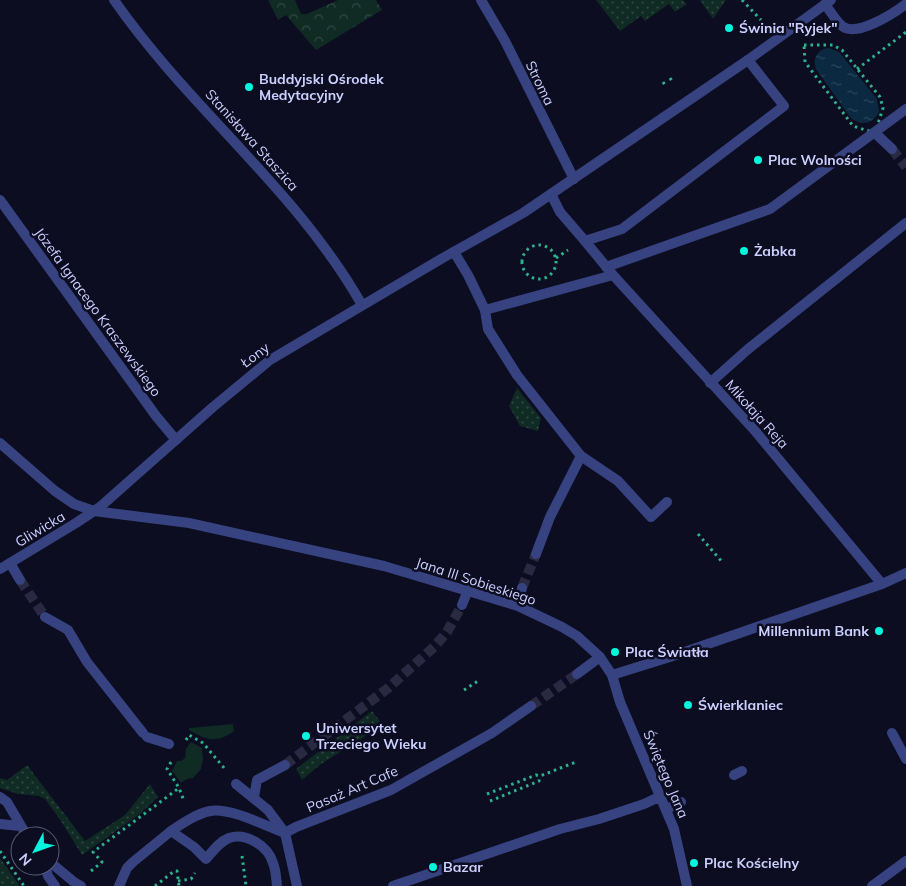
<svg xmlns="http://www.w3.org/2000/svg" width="906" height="886" viewBox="0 0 906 886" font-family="Mulish,sans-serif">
<defs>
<pattern id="grass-dots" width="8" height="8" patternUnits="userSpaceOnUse" patternTransform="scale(1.25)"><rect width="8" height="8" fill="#102a24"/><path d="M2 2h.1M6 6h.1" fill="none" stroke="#324845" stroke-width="1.8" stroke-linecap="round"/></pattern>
<pattern id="forest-crowns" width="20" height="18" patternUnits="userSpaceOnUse" patternTransform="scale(1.25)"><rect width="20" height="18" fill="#102a24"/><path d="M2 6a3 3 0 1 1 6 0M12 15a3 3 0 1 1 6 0" fill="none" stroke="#324845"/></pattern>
<pattern id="water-ripples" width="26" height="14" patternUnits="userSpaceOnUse" patternTransform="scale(1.25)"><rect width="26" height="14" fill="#0b2941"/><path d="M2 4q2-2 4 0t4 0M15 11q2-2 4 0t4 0" fill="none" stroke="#2d475e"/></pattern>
</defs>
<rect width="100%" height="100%" fill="#0c0d20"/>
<!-- grass -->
<path fill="url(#grass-dots)" d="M596,0H683L687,4L675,12L669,4L645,21L641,16L620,31Z
M700,0H726L713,19Z
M517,388L541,418L538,431L520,426L509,406Z
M372,711L383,725L321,764L302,780L296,769Z
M27,765L85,841L125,815L150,784L158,797L140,814L82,855L61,821L45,799L39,796L18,794L0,788V778L7,780Z
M0,858L20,886H0Z"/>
<!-- forest -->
<path fill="url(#forest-crowns)" d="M268,0H295L301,14H307L338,0H376L382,10L316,50L286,15L278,20Z"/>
<!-- park -->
<path fill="#102a24" d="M233,724L234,731C216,744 206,740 189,730V728Z
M191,742L202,748L203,759L201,769L193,778L187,779L181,783L172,771L177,761H181L185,758L186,749Z"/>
<!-- water -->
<path fill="url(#water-ripples)" d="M829,48L839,52L877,99L879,112C872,124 861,127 850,117L816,69C812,58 818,49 829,48Z"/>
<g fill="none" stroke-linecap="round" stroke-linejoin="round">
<!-- pedestrian-tunnel -->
<path stroke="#292a41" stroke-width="10" stroke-dasharray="10 5" stroke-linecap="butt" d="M892,149L906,167
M20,580L45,617
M522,588L536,554
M531,706L577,674
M285,765L387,689L434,647L447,632L462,605"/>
<!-- path -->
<path stroke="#2cb28f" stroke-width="3" stroke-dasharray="2.5 4" stroke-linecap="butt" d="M742,0L761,20
M804,45H833L842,50L880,97L883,108L875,133L853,126L805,62Z
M857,69L906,32
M670,78L672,81
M663,82L665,85
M522 262a17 17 0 1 1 34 0a17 17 0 1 1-34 0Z
M556,258L568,250
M698,534L723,563
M464,690L478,681
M186,740L189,735L203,743L225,769
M171,762L167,769L179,788L184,801
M487,794L536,775L540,776L576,762
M490,801L539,781L540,776
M0,851L24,886
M242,856L246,886
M91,871L102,862L93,852L179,788
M178,881L191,879L195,873
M155,886L173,872L177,871L179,886"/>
<!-- service -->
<path stroke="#374380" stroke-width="10" d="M825,4C830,11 836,21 842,26C856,38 894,13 906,4
M551,194L560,212L585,241L622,229L784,106L748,60
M454,252L468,275L485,310
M710,383L747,350L906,223
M892,733L906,759
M734,775L742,771
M0,797L7,802L27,836
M667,809L681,802
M0,824L20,826
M171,831C183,823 196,814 210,811C230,807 265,826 285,833
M50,862L74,882L81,886
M45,866L48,876L55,886
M119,886L127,868L133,862L171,831L194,847L206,859C213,851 219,842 229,838C246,832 268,846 273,863C276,870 276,878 277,886"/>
<!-- pedestrian -->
<path stroke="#374380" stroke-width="10" d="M875,133L892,149
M585,241L613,275L756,432L882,584
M606,267L770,209L906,109
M613,275L485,310L488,329L517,375L581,456L618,481L651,517L667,502
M0,443L55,491L74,504L94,511L189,523L384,566L518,606L562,627L577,636L600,657L612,675L620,702L674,829L687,886
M536,554L550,517L581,456
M10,563L20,580
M462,605L468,590
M518,606L522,588
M45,617L68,630L87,662L143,733
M577,674L600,657
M612,675L673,656L882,584L906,573
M147,737L169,744
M254,797L257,780L285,765
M285,833L296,827L391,790L492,733L531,706
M393,886L560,829L599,819L644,804L661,796
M872,886L906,861"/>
<!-- minor -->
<path stroke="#374380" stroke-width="10" d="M114,0C189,108 297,190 362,305
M481,0L505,41L574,179
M0,200L156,416L176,440
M236,784L268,810L285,833L297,886"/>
<!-- tertiary -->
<path stroke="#374380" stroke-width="10" d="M0,569L76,523L100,507L213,407L270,360L441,259L523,213L748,60L831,0"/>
</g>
<!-- markers -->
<g fill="#00f7dd" stroke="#0c0d20" stroke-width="2">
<circle cx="729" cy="28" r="5"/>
<circle cx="249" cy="87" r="5"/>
<circle cx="758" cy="160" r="5"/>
<circle cx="744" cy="251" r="5"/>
<circle cx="879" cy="631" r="5"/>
<circle cx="615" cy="652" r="5"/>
<circle cx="688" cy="705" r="5"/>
<circle cx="306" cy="736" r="5"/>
<circle cx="694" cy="863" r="5"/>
<circle cx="433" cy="867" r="5"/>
</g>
<g text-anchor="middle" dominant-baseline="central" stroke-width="5" stroke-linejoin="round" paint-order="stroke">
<!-- poi labels -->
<g font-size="14" font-weight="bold" fill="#ccd0ff" stroke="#0c0d20" text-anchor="start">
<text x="739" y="28">Świnia "Ryjek"</text>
<text x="259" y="79">Buddyjski Ośrodek<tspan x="259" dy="16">Medytacyjny</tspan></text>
<text x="768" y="160">Plac Wolności</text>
<text x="754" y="251">Żabka</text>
<text x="869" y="631" text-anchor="end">Millennium Bank</text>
<text x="625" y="652">Plac Światła</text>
<text x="698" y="705">Świerklaniec</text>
<text x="316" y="728">Uniwersytet<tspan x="316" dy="16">Trzeciego Wieku</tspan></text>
<text x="704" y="863">Plac Kościelny</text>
<text x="443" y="867">Bazar</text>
</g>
<!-- street labels -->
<g font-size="14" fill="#ccd0ff" stroke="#0c0d20">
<text transform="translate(540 83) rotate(64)">Stroma</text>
<text transform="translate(252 140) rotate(48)">Stanisława Staszica</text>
<text transform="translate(98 312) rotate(54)">Józefa Ignacego Kraszewskiego</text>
<text transform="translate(255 355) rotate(-37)">Łony</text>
<text transform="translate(757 414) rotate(48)">Mikołaja Reja</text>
<text transform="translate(40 529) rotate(-31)">Gliwicka</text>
<text transform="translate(476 581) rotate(18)">Jana III Sobieskiego</text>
<text transform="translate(666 774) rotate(67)">Świętego Jana</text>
<text transform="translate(352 789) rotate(-23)">Pasaż Art Cafe</text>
</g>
</g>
<!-- north arrow -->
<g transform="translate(35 851) rotate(229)"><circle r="24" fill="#0c0d20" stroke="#595b79"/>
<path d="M0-4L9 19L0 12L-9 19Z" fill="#00f7dd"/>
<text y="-8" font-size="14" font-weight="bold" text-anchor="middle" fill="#ccd0ff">N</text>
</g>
</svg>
